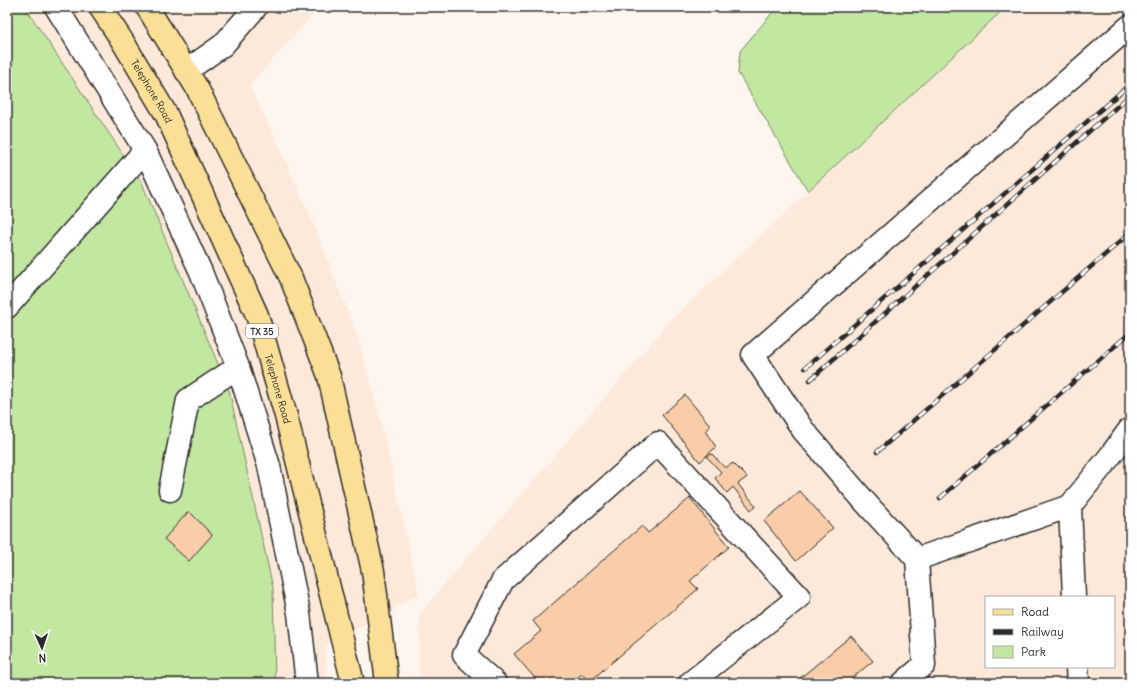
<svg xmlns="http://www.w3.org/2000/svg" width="1137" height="690" viewBox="0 0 1137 690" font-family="Delius,sans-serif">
<rect width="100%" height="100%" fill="#fef5ee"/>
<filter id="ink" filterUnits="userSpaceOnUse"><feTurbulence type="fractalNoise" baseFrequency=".025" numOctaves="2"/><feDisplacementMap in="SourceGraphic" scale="8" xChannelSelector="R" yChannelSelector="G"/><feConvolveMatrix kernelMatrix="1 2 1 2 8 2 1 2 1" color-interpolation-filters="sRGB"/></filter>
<g filter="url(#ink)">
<!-- built -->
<path fill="#fce9d9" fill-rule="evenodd" d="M7,7H320L249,85L283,155L313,223L358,339L380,417L419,594L325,646L327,683H7Z
M1006,7H1130V683H419L420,613L673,318ZM986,597H1114V667H986Z"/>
<!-- green -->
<path fill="#c2e7a1" stroke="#768966" d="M7,7H25L142,183L229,390L273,588L275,683H7Z
M777,7H1006L808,191L738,73L740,51Z"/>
<!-- building -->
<path fill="#f9cda8" stroke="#2b2b2b" d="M685,395L711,426L705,431L716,447L700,462L662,415Z
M712,454L725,468L733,463L747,477L738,484L756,506L751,510L733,487L727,493L715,478L721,472L706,456Z
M800,491L833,528L796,561L764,521Z
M690,498L729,547L690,581L698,589L589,682L582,674L571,683H539L514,654L541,631L533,621L642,526L648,533Z
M189,511L212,535L189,561L164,539Z
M851,636L873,661L846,683H794Z"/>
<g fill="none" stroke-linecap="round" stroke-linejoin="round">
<!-- minor casing -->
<g stroke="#2b2b2b" stroke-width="25">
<path id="minor" d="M56,7L145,150L201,272L238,367L269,466L299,613L307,683
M186,71L223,45L256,7
M7,307L145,150
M170,490L188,400L238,367
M917,559L1070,506
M1074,597L1070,506L1111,455L1130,429
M1077,667L1078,683
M495,683L464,655L503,580L658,443L799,597L690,683
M903,683L924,665L917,559L865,502L803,430L753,355L1130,26"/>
</g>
<!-- major casing -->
<g stroke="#2b2b2b" stroke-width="25">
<g id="major">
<path id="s1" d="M100,7L123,42L166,114L257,315L286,416L353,683"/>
<path d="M147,7L197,88L291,278L329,376L373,571L387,683"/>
</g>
</g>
<!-- minor -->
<use href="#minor" stroke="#fff" stroke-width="22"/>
<!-- major -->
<use href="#major" stroke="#fbdf96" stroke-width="22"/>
<!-- rail casing -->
<g stroke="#2b2b2b" stroke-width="4.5">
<path id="rail" d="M805,368L1130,84
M810,380L1130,95
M877,452L1130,233
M940,498L1130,333"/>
</g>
<!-- rail -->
<use href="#rail" stroke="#fff" stroke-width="3" stroke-dasharray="9" stroke-linecap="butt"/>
</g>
</g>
<g text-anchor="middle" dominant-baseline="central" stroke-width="3.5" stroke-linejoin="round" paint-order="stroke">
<!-- shield labels -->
<rect fill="#fff" stroke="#6b6b6b" stroke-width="1" x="246" y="324" width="32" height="14" rx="3"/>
<g font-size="9" font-weight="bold" fill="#2b2b2b">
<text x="262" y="331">TX 35</text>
</g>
<!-- street labels -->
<g font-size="10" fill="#2b2b2b" stroke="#fff">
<text stroke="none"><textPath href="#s1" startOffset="99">Telephone Road</textPath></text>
<text stroke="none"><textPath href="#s1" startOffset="423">Telephone Road</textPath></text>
</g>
</g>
<!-- margin -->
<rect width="1137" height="690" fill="none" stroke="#fff" stroke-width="24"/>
<rect x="12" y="12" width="1113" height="666" fill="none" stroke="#2b2b2b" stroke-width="1.5" filter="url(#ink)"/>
<!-- legend -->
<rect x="985" y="596" width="130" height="72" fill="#ffffff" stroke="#aaaaaa"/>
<rect x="993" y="609" width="20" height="6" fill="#fbdf96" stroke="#aaaaaa"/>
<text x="1021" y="616" font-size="12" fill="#2b2b2b">Road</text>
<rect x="993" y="629" width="20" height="6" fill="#2b2b2b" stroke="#aaaaaa"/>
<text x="1021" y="636" font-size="12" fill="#2b2b2b">Railway</text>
<rect x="993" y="646" width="20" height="12" fill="#c2e7a1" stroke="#aaaaaa"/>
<text x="1021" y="656" font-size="12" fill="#2b2b2b">Park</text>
<!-- north arrow -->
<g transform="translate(42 648) rotate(177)" stroke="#ffffff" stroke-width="3" paint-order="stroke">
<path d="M0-3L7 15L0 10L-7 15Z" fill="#2b2b2b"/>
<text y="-6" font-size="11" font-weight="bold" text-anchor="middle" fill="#2b2b2b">N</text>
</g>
</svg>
